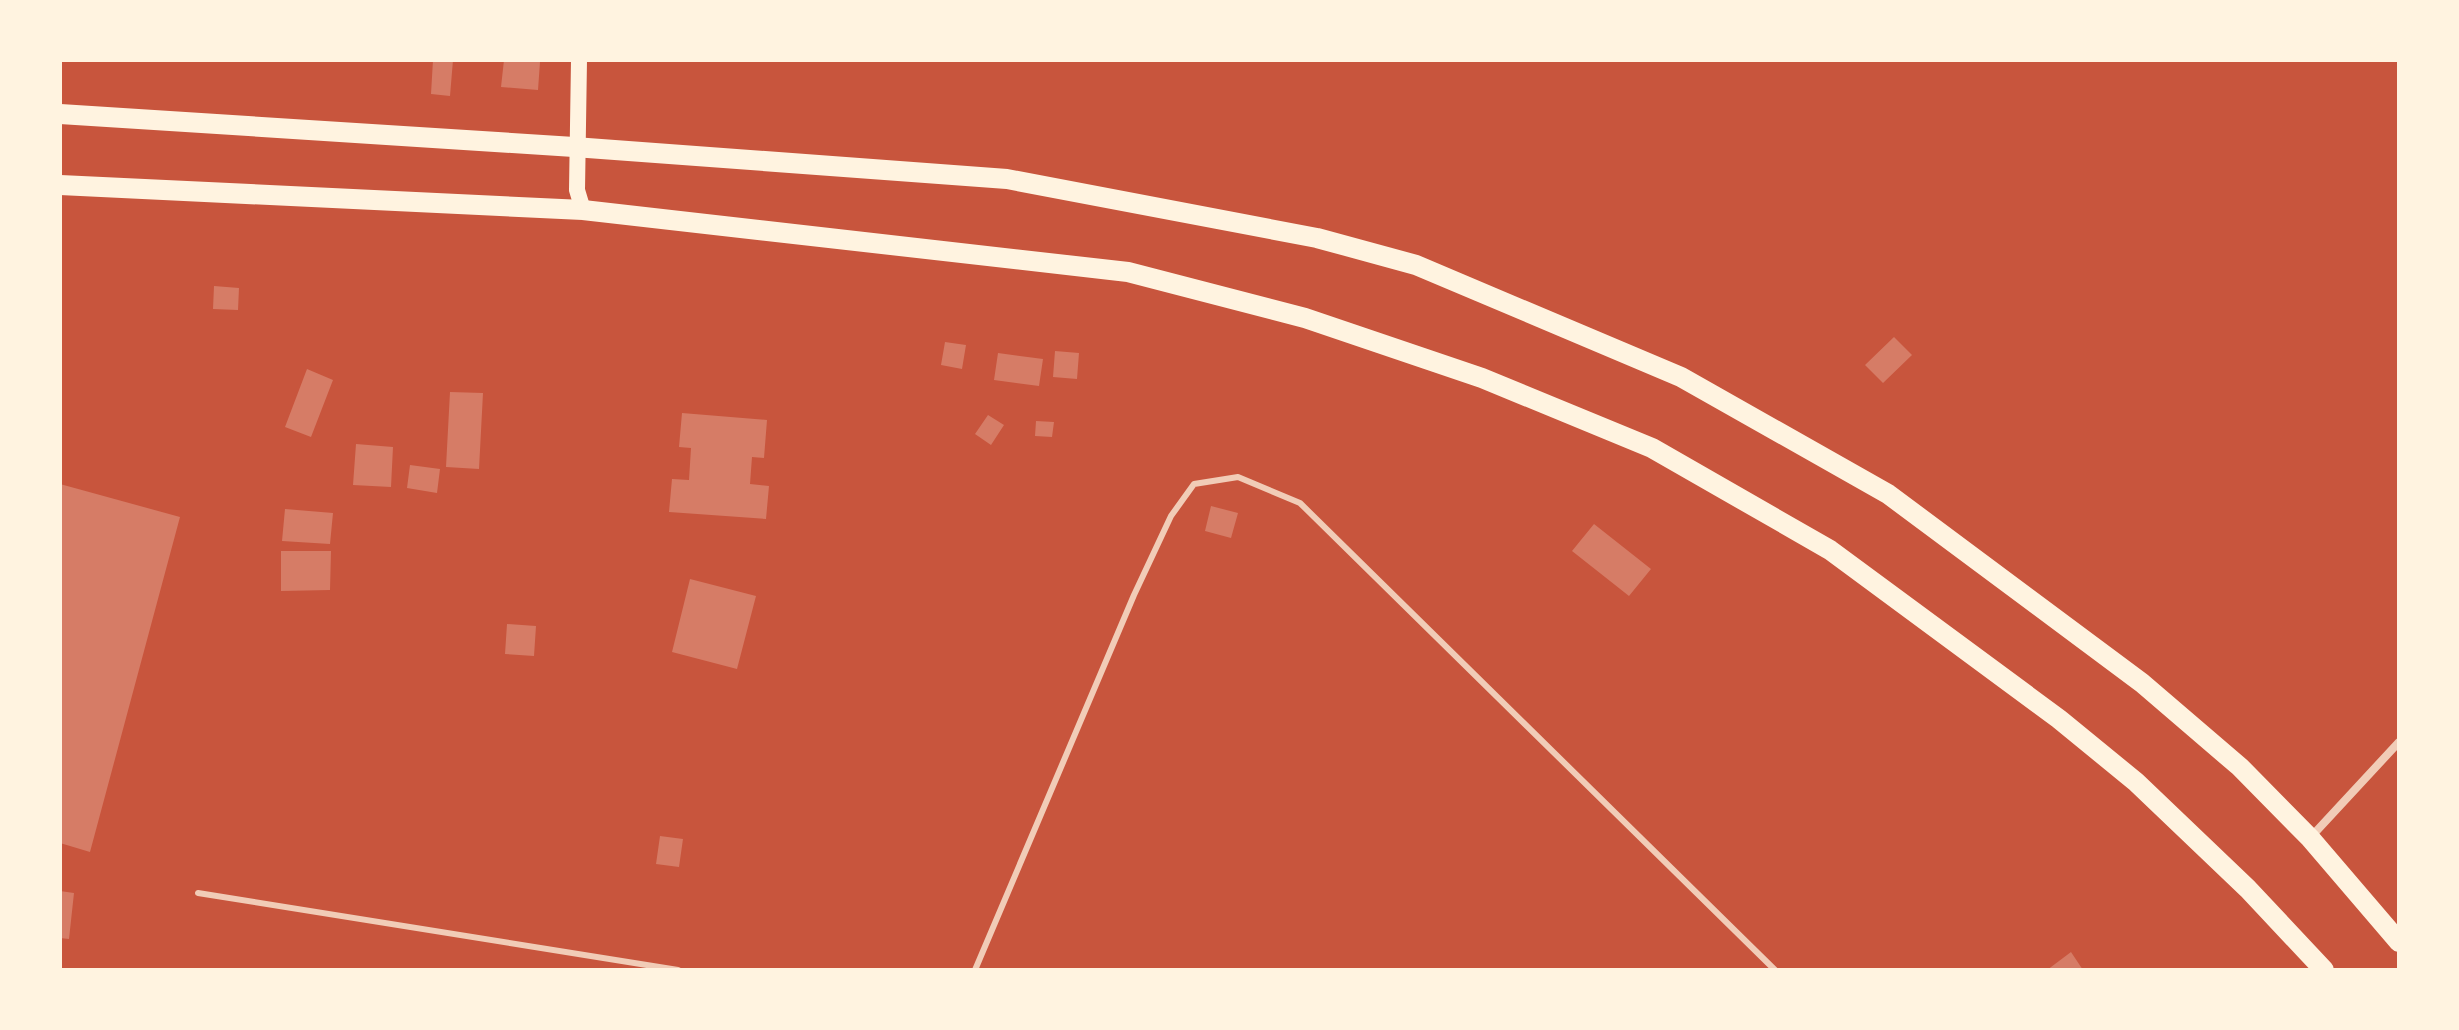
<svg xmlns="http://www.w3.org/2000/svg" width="2459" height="1030" viewBox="0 0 2459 1030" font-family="'Crimson Pro',serif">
<rect width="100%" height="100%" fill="#c8553d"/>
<!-- building -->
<path fill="#d67c66" d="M433,60H453L450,96L431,94Z
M504,60L540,62L538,90L501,87Z
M214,286L239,288L238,310L213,309Z
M1894,337L1912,355L1883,383L1865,365Z
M945,342L966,345L962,369L941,365Z
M1055,351L1079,353L1077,379L1053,377Z
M998,353L1043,359L1039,386L994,380Z
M307,369L333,380L311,437L285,427Z
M450,392L483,393L479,469L446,467Z
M682,413L767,420L764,458L752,457L750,484L769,486L766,519L669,512L672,479L689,480L691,448L679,447Z
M988,415L1004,425L991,445L975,434Z
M1036,421L1054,422L1052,437L1035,436Z
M356,444L393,447L391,487L353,485Z
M410,465L440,469L437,493L407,488Z
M60,484L180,517L90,852L60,843Z
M1211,506L1238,513L1231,538L1205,531Z
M285,509L333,513L330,544L282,541Z
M1594,524L1651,569L1629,596L1572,551Z
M281,551H331L330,590L281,591Z
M690,579L756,596L737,669L672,652Z
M507,624L536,626L534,656L505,654Z
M660,836L683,839L679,867L656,864Z
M60,891L74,893L69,939L60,938Z
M2071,952L2083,970H2047Z"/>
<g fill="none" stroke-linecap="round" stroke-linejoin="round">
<!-- service -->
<path stroke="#f1ccb7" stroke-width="6" d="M198,893L678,970
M975,970L1134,595L1171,516L1194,484L1238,477L1300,503L1775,970"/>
<!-- minor -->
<path stroke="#f1ccb7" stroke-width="8" d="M2310,838L2399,742"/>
<!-- secondary -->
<path stroke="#fff3e0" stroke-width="16" d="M579,60L577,190L583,210"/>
<!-- primary -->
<path stroke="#fff3e0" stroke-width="20" d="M60,114L574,147L1007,179L1317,238L1416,265L1681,377L1888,494L2142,683L2240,767L2310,838L2399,942
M60,185L583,210L1128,272L1305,318L1482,378L1652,448L1830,550L2059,719L2136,782L2248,889L2324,970"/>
</g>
<!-- border -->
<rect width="2459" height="1030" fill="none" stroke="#fff3e0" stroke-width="124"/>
</svg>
